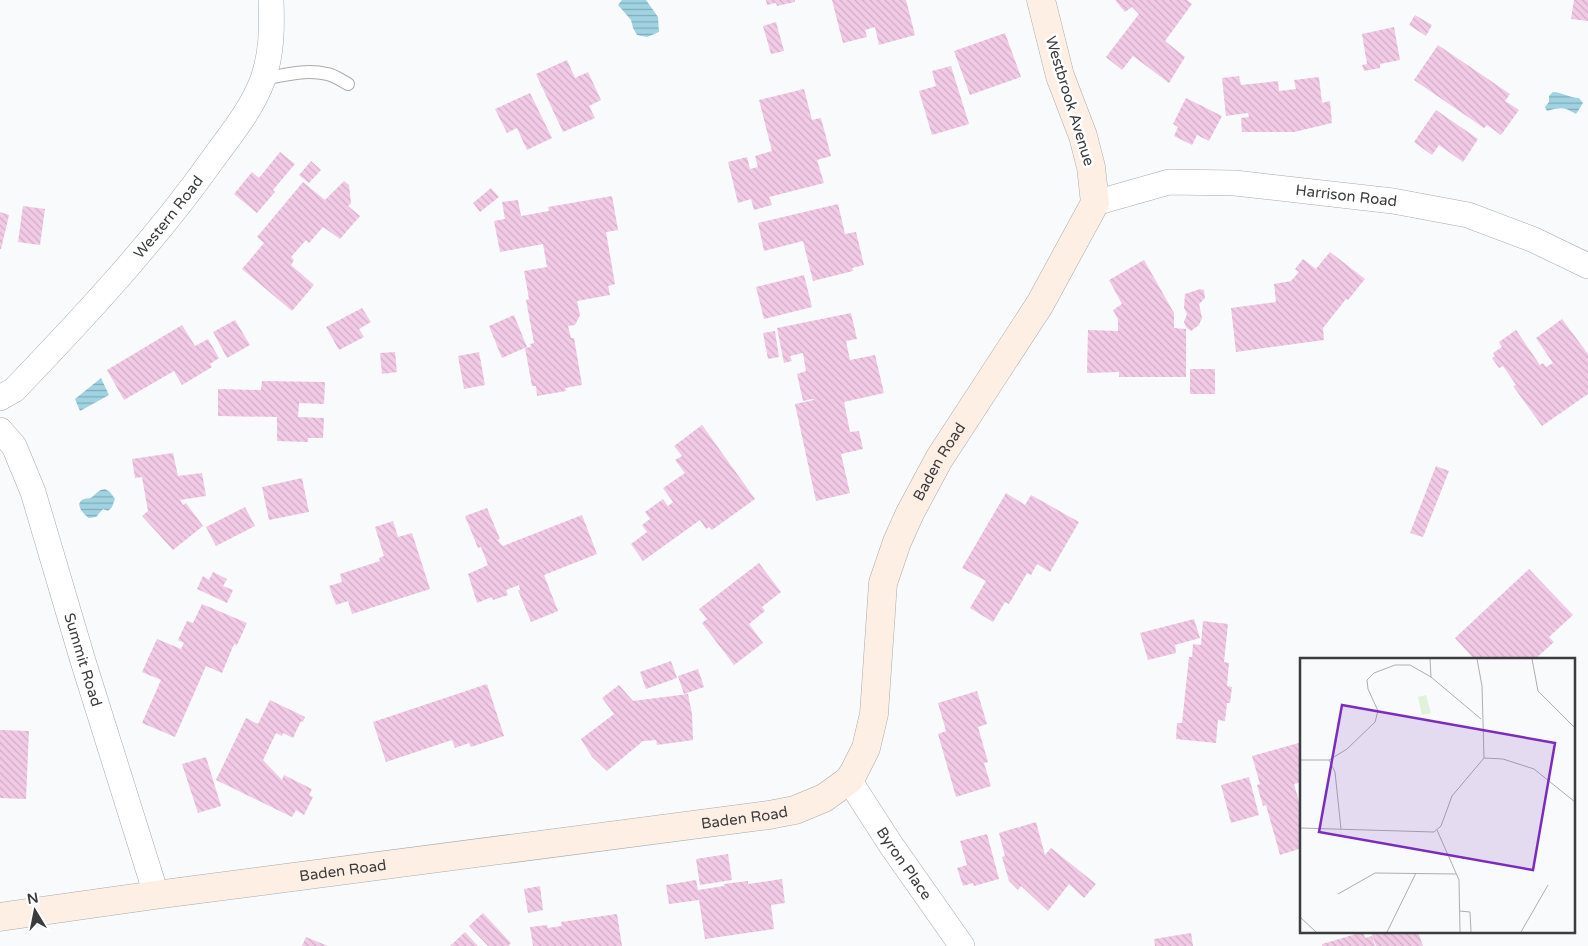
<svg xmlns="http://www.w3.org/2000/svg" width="1588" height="946" viewBox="0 0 1588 946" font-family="'Varela Round',sans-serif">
<defs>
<pattern id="water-rules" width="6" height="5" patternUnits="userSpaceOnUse" patternTransform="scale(1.25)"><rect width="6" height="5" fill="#a0d3e2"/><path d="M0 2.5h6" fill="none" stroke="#84acb8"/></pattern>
<pattern id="building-back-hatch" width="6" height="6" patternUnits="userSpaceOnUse" patternTransform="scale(1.25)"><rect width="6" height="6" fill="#f2cae6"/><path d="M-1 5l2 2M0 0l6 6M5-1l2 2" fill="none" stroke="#d0aec6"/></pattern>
</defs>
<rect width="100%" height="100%" fill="#f8fafb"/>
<!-- water -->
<path fill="url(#water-rules)" d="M622,0H646L658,17L659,32L647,37L637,35L633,28L631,20L618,5Z
M1553,92C1562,92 1569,98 1579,98L1583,103L1576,114C1564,107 1561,107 1547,111L1545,107L1549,102V96Z
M101,378L109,395L80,411L75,399Z
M105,489L110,492L115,499L112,507L108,511L103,509L96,517L89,518C84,515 73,503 84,499C87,498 90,499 92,497C97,493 98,490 105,489Z"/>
<!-- building -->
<path fill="url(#building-back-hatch)" d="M766,0H795V2L777,6L776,3L767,5Z
M832,0H906L915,35L879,45L875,27L865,30L867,37L843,43Z
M1115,0H1187L1192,4L1165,41L1185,57L1169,83L1133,56L1122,70L1106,57L1139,14L1132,7L1125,12Z
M1574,0H1588V21L1571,19Z
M1415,15L1432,25L1426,36L1409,25Z
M776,22L784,51L771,54L763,26Z
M1394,27L1400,60L1380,64V68L1364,71L1362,65L1367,64L1362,34Z
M1005,33L1021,77L970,95L954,51Z
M1438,45L1510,94L1505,101L1519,110L1501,135L1487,125L1484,128L1414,80Z
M567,60L575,78L588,72L601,100L589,106L595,118L563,132L536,74Z
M951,66L969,124L932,135L919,91L936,86L932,71Z
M1239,76L1241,85L1278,81L1279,91L1296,89L1294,80L1319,77L1322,103L1330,101L1332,123L1294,132H1242L1241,118L1249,117L1248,113L1226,116L1222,78Z
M804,89L812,120L821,118L831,156L817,160L824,183L769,197L772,205L754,210L751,199L738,203L728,162L747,157L750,169L758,167L755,156L772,151L759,100Z
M530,93L552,138L527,150L517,128L507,133L495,109Z
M1186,98L1222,116L1209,141L1197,135L1192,145L1174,136L1178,127L1173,124Z
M1436,110L1478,139L1463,162L1439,145L1432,155L1414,142Z
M280,152L295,164L273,190L275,192L257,213L234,194L252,172L259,178Z
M311,161L321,170L309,183L299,175Z
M344,181L349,185L351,203L348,206L360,216L340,239L323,227L309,243L306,240L291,257L294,260L291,265L314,285L292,311L242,269L264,243L257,237L303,182L325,200Z
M491,188L499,197L480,212L473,203Z
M612,196L618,230L606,232L615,284L608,286L610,295L577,301L580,315L575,325L568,326L571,338H574L582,385L565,388L566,391L537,396L536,386H532L525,348L531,347L530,344L534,343L526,300L529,299L524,271L547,267L543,244L500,252L494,221L505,219L502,202L518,200L521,216L549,211L548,207Z
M838,204L845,234L856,232L864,265L852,268L853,271L813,281L803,241L764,251L758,223Z
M23,206L45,209L40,245L18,242Z
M0,212L9,215L1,249H0Z
M1330,252L1365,279L1348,300L1346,299L1323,328L1324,340L1236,352L1231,308L1276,302L1274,284L1291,281L1299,272L1295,269L1303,259L1316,269Z
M1144,260L1174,313V328L1186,329V377H1119V372L1087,373L1088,330L1118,331V319L1113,310L1122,304L1109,280Z
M804,275L812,307L764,319L756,287Z
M1200,289L1204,290L1205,298L1199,304L1202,318L1199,325L1191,331L1186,327L1184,322L1187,314L1184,308L1185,294Z
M362,308L371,322L359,329L364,337L339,350L326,327Z
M851,313L857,339L846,341L850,360L875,355L884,393L844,402L850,432L859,431L863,449L841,454L850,493L816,501L795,404L814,400L813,399L803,401L797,374L806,371L803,353L790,356L792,361L784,363L777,328Z
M514,315L527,347L502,358L489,326Z
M1562,319L1588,354V394L1542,426L1513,386L1516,385L1503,366L1499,368L1492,358L1495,356L1493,353L1502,347L1499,342L1516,330L1540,365L1543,363L1546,367L1553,363L1536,338Z
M235,320L250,345L227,358L213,332Z
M182,325L195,346L208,339L219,358L210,364L212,367L182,385L174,371L124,400L107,370Z
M775,331L779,357L768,359L763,333Z
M395,352L397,372L382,374L380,353Z
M479,352L485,385L464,389L458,356Z
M1190,369H1215V394H1190Z
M262,381L325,382L324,404L299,403L298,417L324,418L323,438H308V442L277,441V417L218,416V389L261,390Z
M702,425L755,499L712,530L709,527L706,529L700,520L643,561L631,544L647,532L642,525L650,519L645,512L663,499L668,506L673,502L663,488L685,473L675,460L682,456L674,446Z
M173,453L178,476L202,473L206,496L180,500L183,505L186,503L203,526L173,550L142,516L148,511L142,477L135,478L132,459Z
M1436,466L1449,471L1423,537L1410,533Z
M302,478L309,512L269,520L262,487Z
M1006,493L1025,505L1031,495L1079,522L1050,572L1037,564L1031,575L1027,573L1009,604L1005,602L993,622L970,608L986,581L962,568Z
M245,507L255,526L216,546L206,527Z
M487,508L500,539L497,540L503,546L582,515L597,554L544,575L558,611L531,622L518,590H520L519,585L506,590L508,595L493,600L492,597L477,603L468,574L488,565L481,547L478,548L465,516Z
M393,521L398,537L412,533L430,589L352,614L348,601L336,605L329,586L342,582L340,574L380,561L379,558L384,556L375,527Z
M759,563L781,592L762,607L765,611L749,624L763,643L734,665L702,623L707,619L699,609Z
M1529,569L1573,615L1549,637L1554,642L1534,660H1475L1455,638Z
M213,572L227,579L223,586L233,590L227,603L197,589L203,576L209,580Z
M202,604L247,623L237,645L234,644L222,673L206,666L175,737L142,723L161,680L142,672L157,639L181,649L184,643L178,640L187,621L193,623Z
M1194,619L1200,638L1175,645L1176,653L1148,660L1140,633Z
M1203,621L1228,624L1224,662L1229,663L1227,686L1232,687L1230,703H1227L1225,721L1218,720L1216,743L1176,739L1177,723H1182L1189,657H1192L1193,644L1201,645Z
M671,661L677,678L646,689L640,672Z
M698,669L704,687L684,694L678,676Z
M487,684L504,736L471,747L469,743L455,748L452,740L386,762L373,722Z
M619,685L633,701L688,694L692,714L693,740L657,745L656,740L643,741L607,771L592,757L581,739L614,714L602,698Z
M977,691L987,724L978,727L988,762L984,763L991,786L956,797L938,734L946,731L938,703Z
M270,700L305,717L303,722L301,721L293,738L283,733L282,736L276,733L263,760L282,780L284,775L312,789L309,795L313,797L304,815L296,810L292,817L216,780L246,718L258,724Z
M0,730L29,731L26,799L0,798Z
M1302,742V782L1294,784L1302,812V848L1280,855L1266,805L1263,806L1257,785L1260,784L1252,756Z
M206,757L221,806L198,813L182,764Z
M1249,777L1259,815L1231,823L1221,785Z
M1036,822L1045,855L1051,848L1096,884L1084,898L1069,884L1048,911L1021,886L1018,890L1009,881L1002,857L1005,856L999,833Z
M987,834L999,879L974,886L973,883L963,886L957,868L967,865L960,841Z
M728,854L732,880L700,885L696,859Z
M782,879L785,903L771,905L774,929L705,939L699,900L669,904L666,885L696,880L698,890L724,886V884L748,881V884Z
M540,886L543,910L528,913L524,889Z
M483,913L511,943L508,946H488L469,926Z
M617,914L622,946H533L530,927L547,925L548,928L562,926L561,922Z
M465,932L478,946H450Z
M1363,932L1365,938L1372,936L1375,946H1322V944Z
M1371,932H1418L1423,946H1376Z
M1191,933L1193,946H1155L1154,939Z
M306,937L328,946H302Z"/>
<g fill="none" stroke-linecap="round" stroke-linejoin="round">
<!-- lane casing -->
<g stroke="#a9aaac" stroke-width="14">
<path id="lane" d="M263,79C283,75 306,69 327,74C334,75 342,81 348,84"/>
</g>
<!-- street casing -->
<g stroke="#a9aaac" stroke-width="26">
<g id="street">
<path id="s1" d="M1095,203L1169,182L1235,183L1393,201L1468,215L1534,240L1588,266"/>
<path id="s2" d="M0,398L14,390C85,316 154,242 213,159C231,134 252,109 263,79C272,53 272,27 271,0"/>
<path id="s3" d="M0,430L14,446L33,492L83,661L152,881L155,895"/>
<path id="s4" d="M849,780L891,845L962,946"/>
</g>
</g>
<!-- secondary casing -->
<g stroke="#a9aaac" stroke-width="29">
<g id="secondary">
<path id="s5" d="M0,917L155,895L769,815L795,810L824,798L849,780L854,772L866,748L874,714L883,583L897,542L910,513L939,459L1040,304L1095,203L1091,167L1083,136L1060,76L1041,0"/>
</g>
</g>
<!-- lane -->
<use href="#lane" stroke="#fff" stroke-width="12"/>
<!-- street -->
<use href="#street" stroke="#fff" stroke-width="25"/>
<!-- secondary -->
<use href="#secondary" stroke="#feefe5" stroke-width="28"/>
</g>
<g text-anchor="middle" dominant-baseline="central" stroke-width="5" stroke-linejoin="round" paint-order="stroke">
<!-- street labels -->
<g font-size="15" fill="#3b3c3d" stroke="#fff">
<text transform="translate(1070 101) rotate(73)">Westbrook Avenue</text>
<text stroke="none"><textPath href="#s1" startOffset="255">Harrison Road</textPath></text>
<text stroke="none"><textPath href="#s2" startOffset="248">Western Road</textPath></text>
<text stroke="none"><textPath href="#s5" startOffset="1201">Baden Road</textPath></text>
<text stroke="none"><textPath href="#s3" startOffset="246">Summit Road</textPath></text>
<text stroke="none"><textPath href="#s5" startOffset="751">Baden Road</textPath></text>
<text stroke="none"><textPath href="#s4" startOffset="100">Byron Place</textPath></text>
<text stroke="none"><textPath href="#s5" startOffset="346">Baden Road</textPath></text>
</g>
</g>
<!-- overview -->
<g transform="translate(1300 658)">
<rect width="275" height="275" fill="#f8fafb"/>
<path d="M126,37L131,55L122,57L118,39Z" fill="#e0f3da"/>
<path fill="none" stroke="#acaeaf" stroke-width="1" d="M130,1L131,19M177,1L182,28L184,100M232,1L238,33L275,70M184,100L203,101L234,111L275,144M0,102H29M29,102L47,91L75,64L78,53L68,31L67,22L74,15L95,7H110L131,19L181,61M29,102L35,114L41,171M0,170L134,174L141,168L152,138L184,100M137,172L159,222L160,274M38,236L75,215L156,216M160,253L170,254L171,274M0,259L16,274M87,274L116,215M221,274L248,227"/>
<path fill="#7b2cbf" fill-opacity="0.15" stroke="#7b2cbf" stroke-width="2.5" d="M42,47L255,85L233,212L19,174Z"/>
<rect width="275" height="275" fill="none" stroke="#3b3c3d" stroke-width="2.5"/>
</g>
<!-- north arrow -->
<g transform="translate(35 911) rotate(350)" stroke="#ffffff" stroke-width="4" paint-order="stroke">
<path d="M0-4L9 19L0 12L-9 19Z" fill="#3b3c3d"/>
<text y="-8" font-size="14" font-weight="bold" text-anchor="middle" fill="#3b3c3d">N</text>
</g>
</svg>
